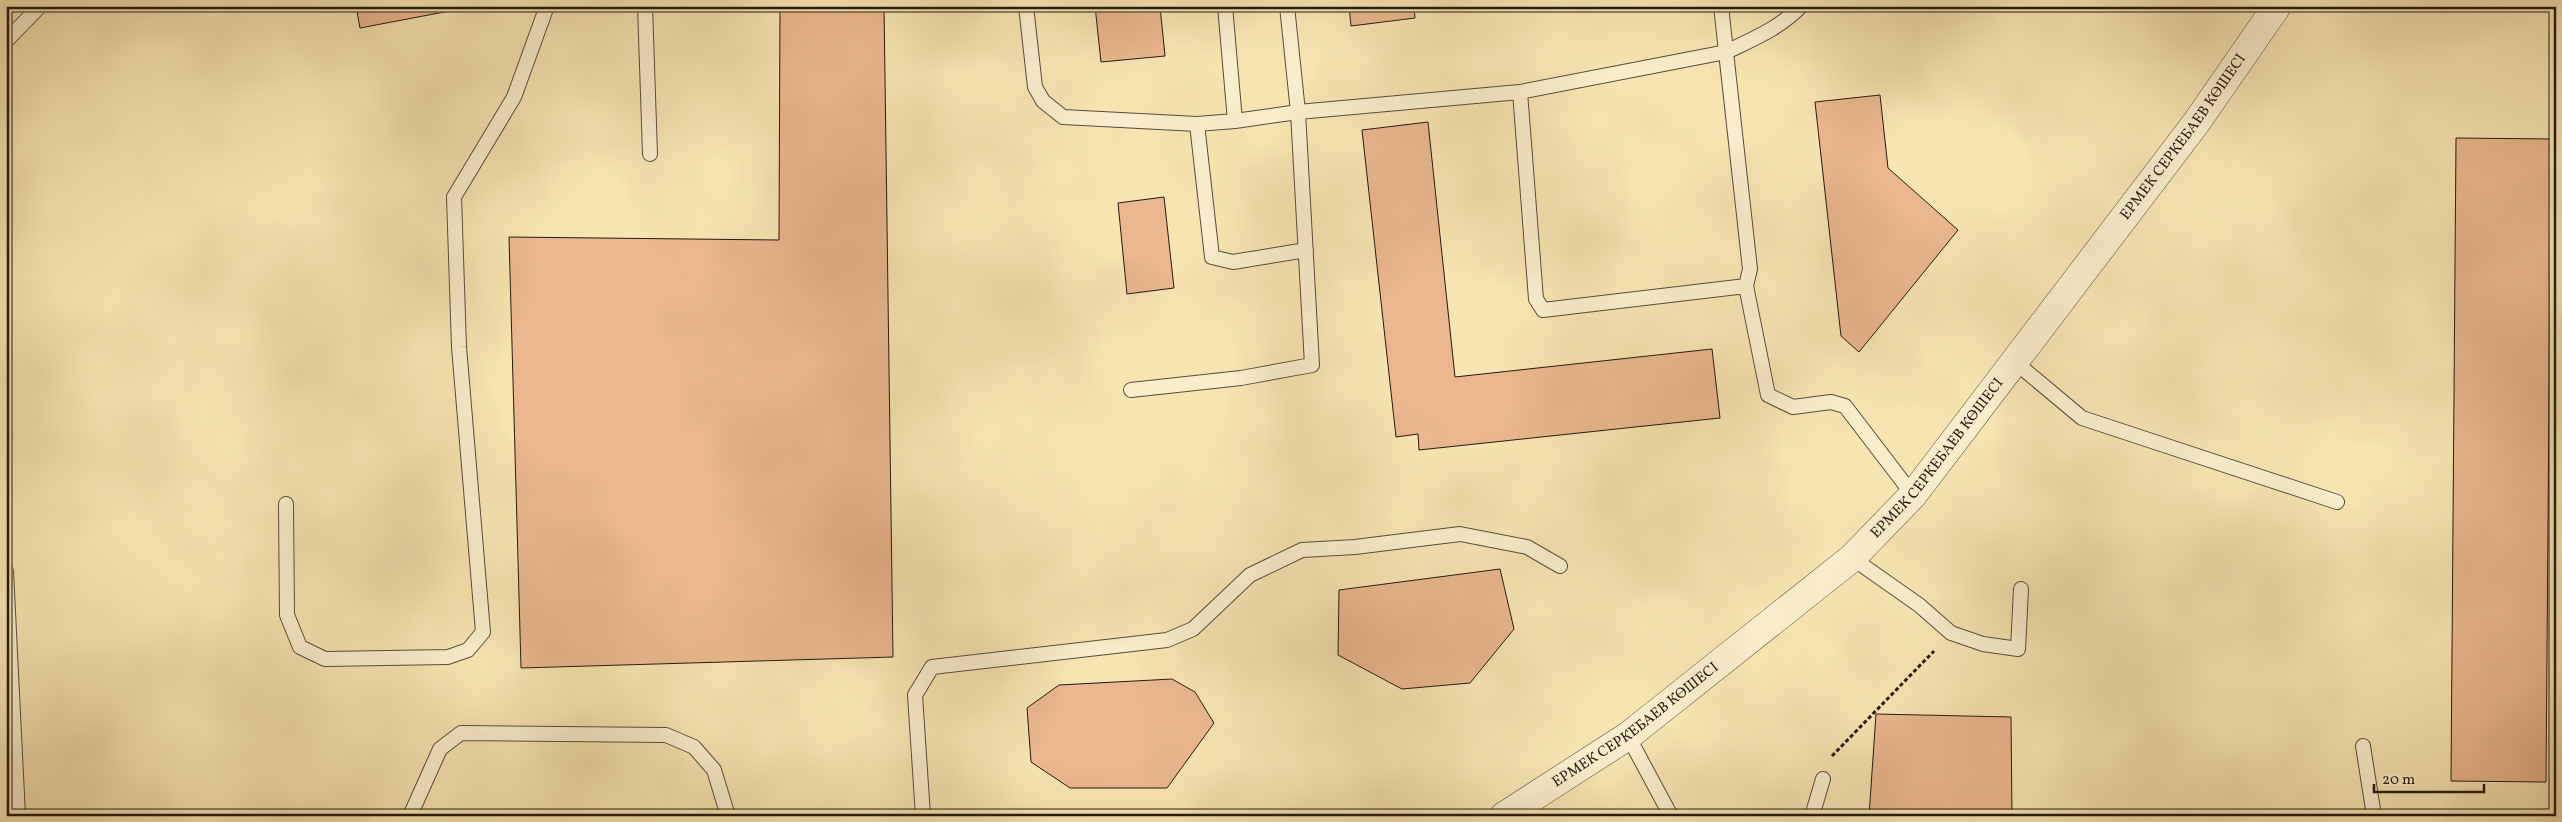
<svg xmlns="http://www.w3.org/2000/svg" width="2562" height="822" viewBox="0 0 2562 822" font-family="Vollkorn,serif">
<rect width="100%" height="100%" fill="#f6e4b1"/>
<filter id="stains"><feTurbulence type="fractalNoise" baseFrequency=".004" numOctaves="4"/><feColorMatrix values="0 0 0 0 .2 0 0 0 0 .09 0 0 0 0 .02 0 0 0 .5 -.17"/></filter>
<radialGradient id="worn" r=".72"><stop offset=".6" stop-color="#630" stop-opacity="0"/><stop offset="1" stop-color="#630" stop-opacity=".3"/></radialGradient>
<!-- building -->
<path fill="#eab78e" stroke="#241b11" d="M356,6H476L360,28Z
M780,6H884L893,657L521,668L509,237L779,240Z
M1095,6H1160L1165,56L1101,62Z
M1349,6H1414L1415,18L1351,26Z
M1880,95L1888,168L1958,230L1859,352L1841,336L1815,102Z
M1428,122L1455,377L1712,349L1720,418L1419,450L1418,434L1396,437L1362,130Z
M2456,138L2551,139L2546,782L2451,781Z
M1164,197L1174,288L1127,294L1118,203Z
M1500,569L1514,629L1470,683L1402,689L1338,655L1339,590Z
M1172,679L1195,692L1214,723L1167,788H1070L1031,762L1027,708L1059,685Z
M1876,714L2011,717L2012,816H1869Z"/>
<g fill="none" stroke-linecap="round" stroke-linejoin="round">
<!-- lane casing -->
<g stroke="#584d39" stroke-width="16">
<path id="lane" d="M645,6L650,154
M1026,6L1035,87L1043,101L1063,117L1197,124L1235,121
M1225,6L1235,121L1298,112L1520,92L1726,52L1721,6
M1801,6C1780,28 1753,39 1726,52L1750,269L1746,286L1768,395L1793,407L1831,402L1845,406L1913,495
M6,41L40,6
M1520,92L1536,299L1543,310L1746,286
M1197,124L1212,257L1233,262L1306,250
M2015,362L2082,418L2337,502
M1131,390L1241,378L1312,365L1298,112L1287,6
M286,504L287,615L300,647L325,659L448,657L468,650L483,632L459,347L454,197L514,97L547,6
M1852,558L1919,605L1951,633L1983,644L2018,649L2021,589
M6,571L18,816
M1628,736L1671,816
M2363,746L2374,816
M410,816L440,749L461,733L666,735L694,747L714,770L728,816
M923,816L915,695L932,667L1167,640L1193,629L1250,575L1302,550L1355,547L1460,534L1527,547L1560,566
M1812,816L1823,779"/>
</g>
<!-- street casing -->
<g stroke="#584d39" stroke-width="29">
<g id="street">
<path id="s1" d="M1504,816L1628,736L1852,558L1913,495L2196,123L2277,6"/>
</g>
</g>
<!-- path -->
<path stroke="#241b11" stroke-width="3" stroke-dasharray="4 2.5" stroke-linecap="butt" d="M1832,756L1934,651"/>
<!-- lane -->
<use href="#lane" stroke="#f9edcc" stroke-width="14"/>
<!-- street -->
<use href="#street" stroke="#f9edcc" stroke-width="28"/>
</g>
<g text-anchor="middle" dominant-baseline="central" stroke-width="5" stroke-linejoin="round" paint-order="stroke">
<!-- street labels -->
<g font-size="15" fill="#241b11" stroke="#f9edcc">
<text stroke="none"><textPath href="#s1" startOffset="970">ЕРМЕК СЕРКЕБАЕВ КӨШЕСІ</textPath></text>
<text stroke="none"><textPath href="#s1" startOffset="565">ЕРМЕК СЕРКЕБАЕВ КӨШЕСІ</textPath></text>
<text stroke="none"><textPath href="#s1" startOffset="160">ЕРМЕК СЕРКЕБАЕВ КӨШЕСІ</textPath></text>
</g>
</g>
<!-- margin -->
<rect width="2562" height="822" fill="none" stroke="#f6e4b1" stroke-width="25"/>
<rect x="8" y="8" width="2547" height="807" fill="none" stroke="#241b11" stroke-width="2.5"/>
<rect x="12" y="12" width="2537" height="797" fill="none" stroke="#241b11"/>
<!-- scale -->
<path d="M2374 784v8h110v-8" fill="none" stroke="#241b11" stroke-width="2.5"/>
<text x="2382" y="784" font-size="15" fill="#241b11" stroke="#f9edcc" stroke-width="4" paint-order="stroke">20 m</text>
<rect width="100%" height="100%" filter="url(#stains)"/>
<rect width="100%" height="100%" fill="url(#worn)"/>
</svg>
